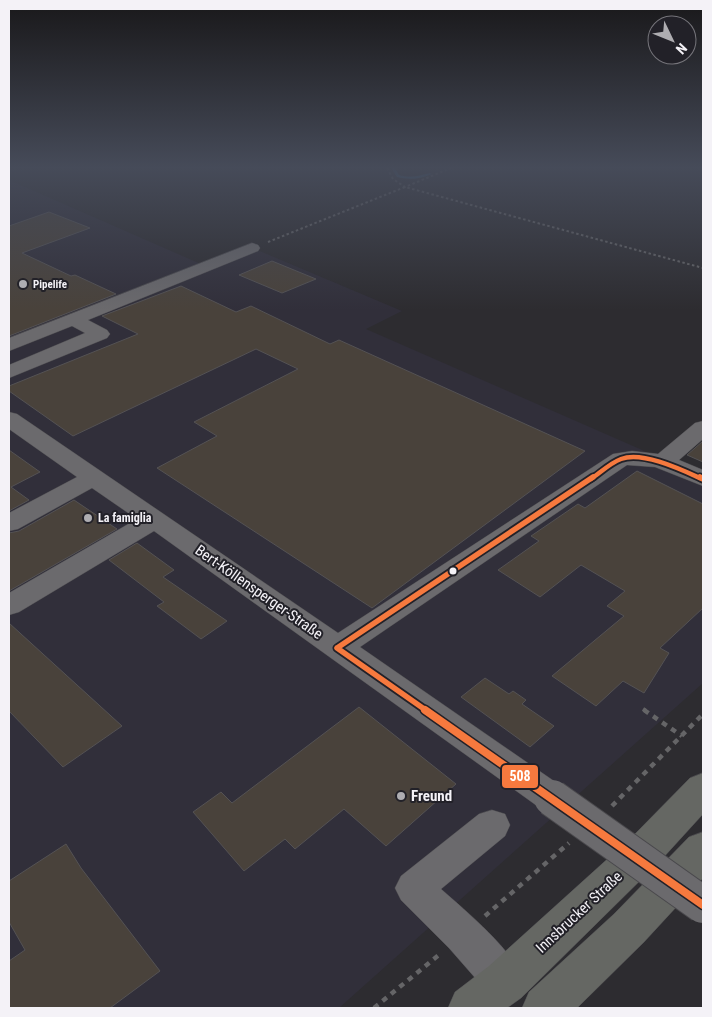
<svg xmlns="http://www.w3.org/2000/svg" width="712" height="1017" viewBox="0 0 712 1017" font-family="'Roboto Condensed',sans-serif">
<rect width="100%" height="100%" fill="#2d2c30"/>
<!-- built -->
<path fill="#312f3a" d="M9,180L210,268L255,249L402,311L366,329L640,449L703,482V683L339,1008H9Z"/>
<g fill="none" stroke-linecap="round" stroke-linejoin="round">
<!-- stream -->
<path fill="#2c6393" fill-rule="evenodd" d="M391,168H395L399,175C410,178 419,176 430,173L432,174C421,179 409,180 397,177Z"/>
</g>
<!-- building -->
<path fill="#49423b" stroke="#545254" d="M49,212L90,228L22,253L71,276L75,275L116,294L9,336V226Z
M272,261L316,279L282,293L239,275Z
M181,286L236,312L251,306L330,344L339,340L585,451L372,608L157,468L217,436L194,422L298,369L256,349L73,436L9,391V386L138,334L102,316Z
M703,441V462L687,455Z
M9,450L40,472L11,487L29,500L9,511Z
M637,471L703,504V608L660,648L669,653L644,693L623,681L596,706L552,676L624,616L607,606L625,591L581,565L540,597L498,570L539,541L531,536L578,504L585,508Z
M74,500L117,529L9,591V533L19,531Z
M137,543L174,570L163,577L227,621L201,639L157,606L164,602L109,560Z
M9,623L122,726L63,767L9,711Z
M485,678L509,694L513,691L526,700L522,704L554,726L530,747L461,697Z
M359,707L456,784L386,846L344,809L295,849L285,839L244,871L193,812L221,792L232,803Z
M66,844L81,868L160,971L110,1008H9V961L25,950L9,922V881Z"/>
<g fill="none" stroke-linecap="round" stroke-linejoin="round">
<!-- minor casing -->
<g stroke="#4a494d" stroke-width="1">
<path id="minor" d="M252,243L258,245L260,248L258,251L88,320L107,330L110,334L107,338L9,378V365L85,333L72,326L9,351V338Z
M9,412L17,414L338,633L613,454L632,451L658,454L695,423L703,421V439L679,460L703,470V486L655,467L627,465L360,647L564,788L569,798L564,808L552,813L540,808L154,531L19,612L9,615V593L137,519L92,488L18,529L9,531V513L77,477L9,429Z
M492,810L505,814L510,825L505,836L441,889C468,913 512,949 525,982L519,996L505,1002L491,996L449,948L401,900L395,888L401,876L479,814Z"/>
</g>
<!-- major casing -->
<g stroke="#4a494d" stroke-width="1">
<path id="major" d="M703,773V814L662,859L521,998L507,1008H448L455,992L489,966L634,835L690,778Z
M703,832V878L644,942L577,1008H522L529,992L614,914L689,837Z"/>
</g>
<!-- path-far2 -->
<path stroke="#656567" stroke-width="2" stroke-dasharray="2.5 2.5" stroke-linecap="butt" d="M387,168L393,179L405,187L451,168
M268,242L405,187L703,268"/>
<!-- path-far1 -->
<path stroke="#656567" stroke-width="4" stroke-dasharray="4.5 4.5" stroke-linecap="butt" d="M643,709L646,711"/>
<!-- path -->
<path stroke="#656567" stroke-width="4.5" stroke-dasharray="5.5 5.5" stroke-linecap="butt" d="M644,710L682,736
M612,806L703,714
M485,916L569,843
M374,1008L440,954"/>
<!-- minor -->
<use href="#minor" fill="#6b6a6d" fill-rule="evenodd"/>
<!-- major -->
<use href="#major" fill="#656763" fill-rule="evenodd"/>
<!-- minor-bridge casing -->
<g stroke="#4a494d" stroke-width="38" stroke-linecap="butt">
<path id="minor-bridge" d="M552,798L703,905"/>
</g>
<!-- minor-bridge -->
<use href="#minor-bridge" stroke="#6b6a6d" stroke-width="36"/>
<!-- bus-1-far2 casing -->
<g stroke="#222128" stroke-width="8">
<path id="bus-1-far2" d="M591,479C600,473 610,463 621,459C643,451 682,470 702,479"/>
</g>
<!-- bus-1-far1 casing -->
<g stroke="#222128" stroke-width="9">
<path id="bus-1-far1" d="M700,477L703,479
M337,648L427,711
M337,648L593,477"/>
</g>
<!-- bus-1 casing -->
<g stroke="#222128" stroke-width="11">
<path id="bus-1" d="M425,710L703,905"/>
</g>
<!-- bus-1-far2 -->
<use href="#bus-1-far2" stroke="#f6793e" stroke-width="4.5"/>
<!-- bus-1-far1 -->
<use href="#bus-1-far1" stroke="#f6793e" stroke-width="5.5"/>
<!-- bus-1 -->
<use href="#bus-1" stroke="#f6793e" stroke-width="8"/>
</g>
<!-- sky -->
<linearGradient id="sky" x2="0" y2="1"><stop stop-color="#19181a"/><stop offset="0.54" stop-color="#464b59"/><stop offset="1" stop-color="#464b59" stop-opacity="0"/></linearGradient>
<rect width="712" height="310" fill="url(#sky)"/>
<!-- markers -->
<g fill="#aeadb1" stroke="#222128" stroke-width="2">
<circle cx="23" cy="284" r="5"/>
<circle cx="88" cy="518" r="5"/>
<circle cx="401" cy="796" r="5"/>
</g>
<circle fill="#f4f2f7" stroke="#222128" stroke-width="2" cx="453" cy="571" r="4.5"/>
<g text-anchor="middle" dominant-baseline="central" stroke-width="4" stroke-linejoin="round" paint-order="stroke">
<!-- far-poi labels -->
<g font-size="11" font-weight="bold" fill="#f4f2f7" stroke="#222128" text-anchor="start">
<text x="33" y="284">Pipelife</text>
</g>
<!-- poi labels -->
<g font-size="12" font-weight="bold" fill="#f4f2f7" stroke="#222128" text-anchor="start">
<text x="98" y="518">La famiglia</text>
</g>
<!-- near-street labels -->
<g font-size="15" fill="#f4f2f7" stroke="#222128">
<text transform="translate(259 592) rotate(35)">Bert-Köllensperger-Straße</text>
<text transform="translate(579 912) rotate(-43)">Innsbrucker Straße</text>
</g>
<!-- near-poi labels -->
<g font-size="15" font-weight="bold" fill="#f4f2f7" stroke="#222128" text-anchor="start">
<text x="411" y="796">Freund</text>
</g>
</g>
<rect stroke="#222128" stroke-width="2" x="501" y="764" width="38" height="25" rx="5" fill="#f6793e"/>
<g font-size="14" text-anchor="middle" font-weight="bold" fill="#fff">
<text x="520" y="781">508</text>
</g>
<!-- border -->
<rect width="712" height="1017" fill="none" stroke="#f4f2f7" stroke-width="20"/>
<!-- north arrow -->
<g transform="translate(672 40) rotate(133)"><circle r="24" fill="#222128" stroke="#76757b"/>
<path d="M0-4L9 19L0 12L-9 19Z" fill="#aeadb1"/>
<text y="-8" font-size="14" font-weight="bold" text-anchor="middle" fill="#f4f2f7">N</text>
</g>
</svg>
